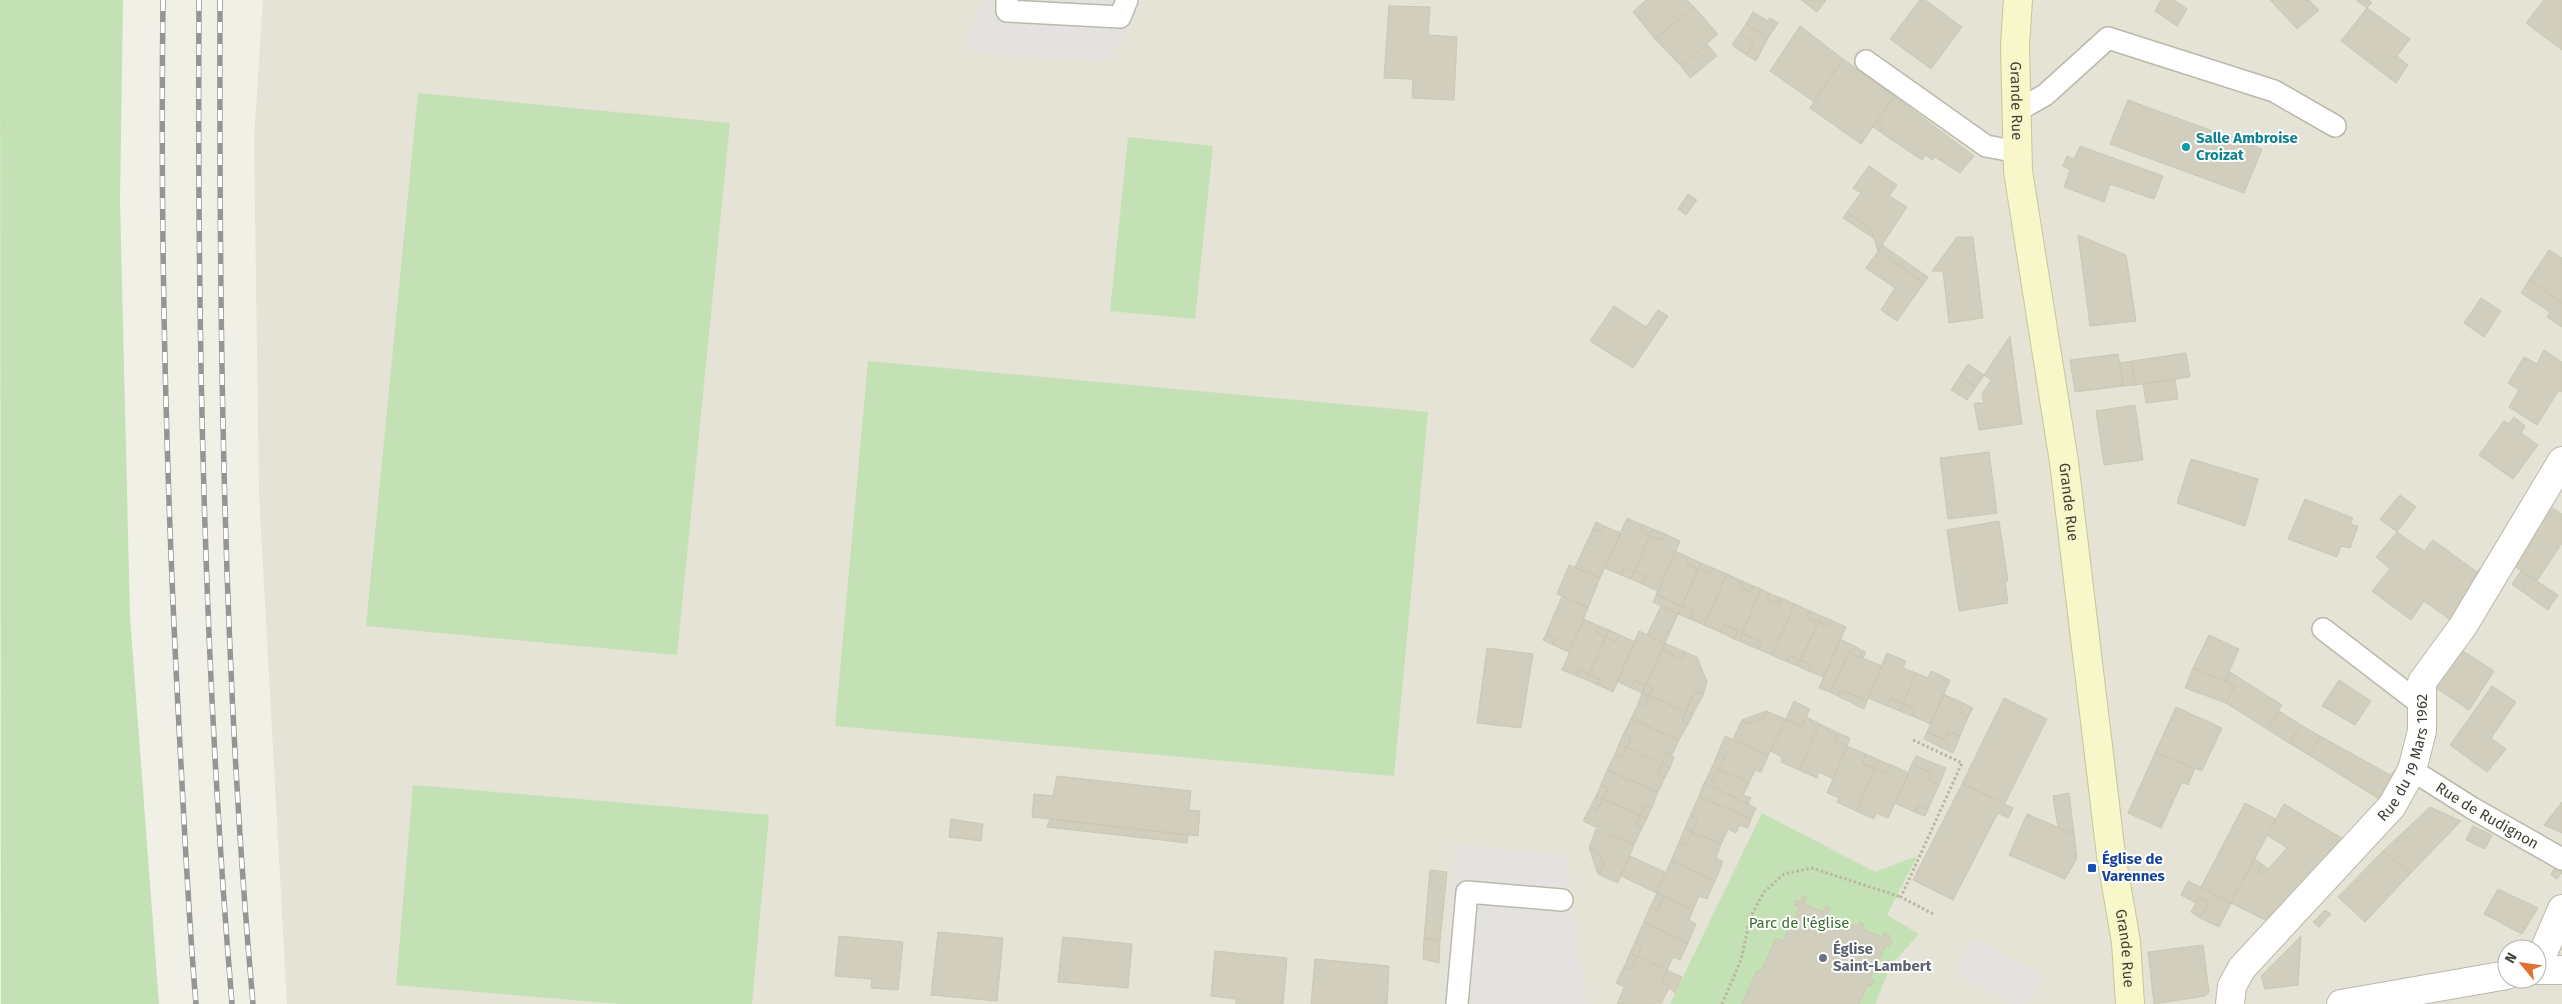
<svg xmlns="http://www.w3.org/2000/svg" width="2562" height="1004" viewBox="0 0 2562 1004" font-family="'Fira Sans',sans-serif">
<rect width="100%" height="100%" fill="#f1f0e7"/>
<!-- residential -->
<path fill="#e4e3d5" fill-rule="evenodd" d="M263,0H2562V1004H287L259,494L254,140ZM2507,949H2537V979H2507Z"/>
<!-- green -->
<path fill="#c3e1b4" d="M0,0H123L120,200L130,617L159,1004H1Z
M418,93L730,123L677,655L366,626Z
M1128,137L1213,146L1195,319L1110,311Z
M868,361L1428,412L1394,776L835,726Z
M413,785L769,815L752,1004H621L396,985Z
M1762,813L1875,872L1917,856L1887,915L1919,934L1891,965L1875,1004H1670Z"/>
<!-- parking -->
<path fill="#e3e2de" d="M984,0H1144L1111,60L984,55L963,42Z
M1456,845L1565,855L1587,1004H1442Z
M1974,938L2042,976L2027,1004H2015L1956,973Z"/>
<!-- building -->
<path fill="#d1cebe" stroke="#cbc7b2" d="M1646,0H1687L1694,7L1655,39L1633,12Z
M1801,0H1826L1817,12Z
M1920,0H1925L1962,27L1931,69L1890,39Z
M2161,0H2174L2187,9L2177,26L2155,11Z
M2270,0H2309L2319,10L2297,29Z
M2356,0H2369L2372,3L2367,8Z
M2544,0H2562V50L2526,23Z
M1389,6L1430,7L1428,35L1457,37L1454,100L1412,98L1413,79L1384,78Z
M1694,7L1718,34L1681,66L1655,39Z
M2367,8L2410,39L2397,56L2408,65L2396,83L2341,41Z
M1753,12L1768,21L1770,18L1778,23L1768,38L1746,24Z
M1746,24L1768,38L1756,61L1746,55L1754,44L1740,33Z
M1800,26L1843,59L1814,102L1770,71Z
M1740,33L1754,44L1746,55L1732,45Z
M1707,44L1717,56L1690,78L1681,66Z
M1843,59L1894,96L1861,144L1810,108Z
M1894,96L1974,156L1960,173L1935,157L1933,160L1925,155L1922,160L1880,132L1884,126L1877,121Z
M2128,100L2262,149L2244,193L2110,144Z
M1877,121L1884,126L1880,132L1872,126Z
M2080,146L2163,176L2154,199L2110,184L2104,202L2064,187L2070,170L2063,166L2067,156L2074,159Z
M1869,166L1897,185L1889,196L1907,207L1878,251L1871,229L1847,212L1861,193L1853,188Z
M1688,194L1697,200L1686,215L1678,209Z
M1847,212L1871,229L1875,239L1843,218Z
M2078,235L2126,255L2136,321L2090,326Z
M1957,237H1973L1983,318L1949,323L1943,271H1932Z
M1882,245L1928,277L1924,283L1878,251Z
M2549,250L2562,258V303L2529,280Z
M1878,251L1924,283L1897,321L1881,310L1895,288L1866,268Z
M2529,280L2562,303V327L2547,317L2550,312L2521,293Z
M2481,298L2501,311L2484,337L2464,323Z
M1614,306L1646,327L1658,310L1668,316L1633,368L1590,341Z
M2010,336L2022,424L1979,430L1974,403H1984L1982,394L1991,380L1984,375Z
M2544,350L2562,362V392L2559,390L2537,425L2509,407L2519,390L2508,383L2524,357L2537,364Z
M2186,353L2190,377L2135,385L2132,361Z
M2118,354L2123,386L2075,392L2070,360Z
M2132,361L2135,385L2123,386L2120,363Z
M1968,364L1984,375L1976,387L1964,379L1962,373Z
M1962,373L1964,379L1976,387L1967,400L1951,390Z
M2175,379L2178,399L2146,403L2143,383Z
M2135,405L2143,460L2104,465L2096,411Z
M2514,417L2525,426L2521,433L2538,445L2513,479L2479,455L2504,421L2509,424Z
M1989,452L1997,513L1948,519L1940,458Z
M2191,459L2258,479L2245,526L2177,503Z
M2400,495L2416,507L2397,532L2380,519Z
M2305,499L2353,518L2350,524L2358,526L2350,548L2341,546L2337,557L2288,539Z
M2550,506L2562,514V543L2537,581L2511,564Z
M1627,518L1643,525L1641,531L1650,536L1634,572L1624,567L1621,575L1605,568Z
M1999,521L2008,581H2005L2008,603L1959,611L1947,530Z
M1596,522L1604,526L1602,532L1593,529Z
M1643,525L1653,529L1650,536L1641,531Z
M1604,526L1621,533L1600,578L1575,567L1593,529L1602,532Z
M1653,529L1665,534L1662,540L1650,536Z
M2397,532L2424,551L2433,540L2477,572L2480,568L2485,571L2452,621L2424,601L2411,620L2372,591L2390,569L2376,557Z
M1665,534L1680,541L1658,591L1642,584L1645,576L1634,572L1650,536L1662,540Z
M1675,551L1688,557L1686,564L1698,569L1682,606L1656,595Z
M1688,557L1701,563L1698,569L1686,564Z
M1701,563L1713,568L1710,574L1698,569Z
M1569,565L1600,578L1588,608L1557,594Z
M1624,567L1634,572L1631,579L1621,575Z
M1713,568L1727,574L1704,625L1690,619L1693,611L1682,606L1698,569L1710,574Z
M2521,571L2558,595L2548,610L2512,584Z
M1634,572L1645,576L1642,584L1631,579Z
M1727,574L1742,581L1740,587L1751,592L1753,586L1761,589L1742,633L1724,625L1720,632L1704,625Z
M1742,581L1753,586L1751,592L1740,587Z
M1761,589L1769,593L1767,599L1779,604L1781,598L1795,604L1772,655L1758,649L1761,642L1742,633Z
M1769,593L1781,598L1779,604L1767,599Z
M1656,595L1682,606L1678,614L1653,602Z
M1562,596L1588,608L1569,652L1553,645L1556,639L1546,634Z
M1795,604L1810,611L1807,617L1818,622L1801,660L1790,655L1787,662L1772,655Z
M1661,606L1678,614L1665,643L1647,635Z
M1682,606L1693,611L1690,619L1678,614Z
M1810,611L1821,616L1818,622L1807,617Z
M1821,616L1831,620L1828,626L1818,622Z
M1584,619L1599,626L1596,632L1606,637L1589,674L1579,669L1577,676L1562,670Z
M1831,620L1846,627L1824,677L1808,671L1811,664L1801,660L1818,622L1828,626Z
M1724,625L1738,631L1734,639L1720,632Z
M1599,626L1609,630L1606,637L1596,632Z
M1609,630L1620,635L1616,642L1606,637Z
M1639,631L1665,643L1646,685L1635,680L1631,688L1617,681Z
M1738,631L1742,633L1739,641L1734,639Z
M1742,633L1761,642L1758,649L1739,641Z
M1546,634L1556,639L1553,645L1543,640Z
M1620,635L1635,642L1613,692L1598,685L1600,679L1589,674L1606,637L1616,642Z
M2209,635L2239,649L2225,681L2193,668Z
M1840,639L1856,647L1852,654L1849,652L1830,692L1819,688Z
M1665,643L1685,652L1682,659L1662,650Z
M1856,647L1863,651L1860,658L1852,654Z
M2457,647L2494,671L2469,710L2433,686Z
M1487,648L1533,654L1521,728L1477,723Z
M1662,650L1682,659L1685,652L1697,657L1707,682L1703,695L1695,691L1686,711L1649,696L1653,688L1646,685Z
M1863,651L1866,652L1863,658L1882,666L1867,701L1841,690L1838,696L1830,692L1849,652L1860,658Z
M1887,653L1906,661L1903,668L1916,673L1903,704L1891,698L1887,706L1868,698Z
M1790,655L1801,660L1798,666L1787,662Z
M1801,660L1811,664L1808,671L1798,666Z
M2193,668L2235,686L2226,703L2185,688Z
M1579,669L1589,674L1587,680L1577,676Z
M1931,671L1950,680L1931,724L1912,716L1915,709L1903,704L1916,673L1928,678Z
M2230,672L2282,705L2267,729L2226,703L2235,686L2225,681Z
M1589,674L1600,679L1598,685L1587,680Z
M1635,680L1646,685L1642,693L1631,688Z
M2339,680L2371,701L2355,725L2322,706Z
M1646,685L1653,688L1649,696L1642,693Z
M2492,686L2516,702L2491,738L2506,749L2487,772L2450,745Z
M1841,690L1867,701L1864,709L1838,696Z
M1695,691L1703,695L1693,714L1686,711Z
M1642,693L1649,696L1644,706L1638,704Z
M1943,694L1963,703L1959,712L1968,717L1960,736L1949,732L1946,740L1927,732Z
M1649,696L1686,711L1682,721L1688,724L1679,740L1631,719L1638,704L1644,706Z
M1891,698L1903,704L1900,711L1887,706Z
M2004,698L2047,719L2005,803L1962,784Z
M1794,701L1810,709L1802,726L1786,719Z
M1963,703L1973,708L1968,717L1959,712Z
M1903,704L1915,709L1912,716L1900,711Z
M2176,707L2222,728L2202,771L2155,753Z
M1686,711L1693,714L1688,724L1682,721Z
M1766,711L1765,717L1749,724L1742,720Z
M1766,711L1786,719L1768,756L1733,739L1742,720L1749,724L1765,717Z
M2279,711L2301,725L2289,743L2267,729Z
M1806,717L1820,724L1799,770L1781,762L1782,757L1770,751L1786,719L1802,726Z
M1631,719L1679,740L1672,755L1666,753L1662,764L1627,747L1631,737L1624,733Z
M1820,724L1838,733L1835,740L1847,746L1833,779L1819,772L1817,778L1799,770Z
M2301,725L2320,736L2309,755L2289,743Z
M1927,732L1946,740L1949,732L1960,736L1953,753L1924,739Z
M1624,733L1631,737L1627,747L1619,744Z
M1838,733L1850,738L1847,746L1835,740Z
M1725,736L1768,756L1761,772L1755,770L1749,783L1719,769L1725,757L1718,753Z
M2320,736L2390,775L2394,771L2402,775L2390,798L2379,799L2309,755Z
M1619,744L1627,747L1622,758L1615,754Z
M1847,746L1866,754L1862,763L1875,768L1856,811L1837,802L1839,798L1827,793Z
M1627,747L1662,764L1657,774L1665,777L1658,792L1607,770L1615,754L1622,758Z
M1666,753L1674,757L1670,768L1662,764Z
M1718,753L1725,757L1719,769L1712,767Z
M2155,753L2195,768L2188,785L2182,782L2161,828L2128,813Z
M1866,754L1879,760L1875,768L1862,763Z
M1916,756L1946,768L1939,785L1929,780L1932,773L1912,764Z
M1879,760L1891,765L1886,773L1875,768Z
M1662,764L1670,768L1665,777L1657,774Z
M1912,764L1932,773L1929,780L1939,785L1928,809L1918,805L1914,812L1895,803Z
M1891,765L1909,773L1888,818L1876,813L1874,819L1856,811L1875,768L1886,773Z
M1712,767L1719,769L1714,781L1707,778Z
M1719,769L1749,783L1743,795L1751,798L1748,804L1704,783L1707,778L1714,781Z
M1607,770L1658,792L1652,807L1645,804L1640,815L1603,799L1608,788L1601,785Z
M1057,776L1191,791L1189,810L1200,811L1198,836L1032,817L1034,794L1053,796Z
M1704,783L1756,808L1751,819L1699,796Z
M1962,784L2013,808L2008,818L1998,813L1953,900L1913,880Z
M1601,785L1608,788L1603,799L1596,796Z
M2069,793L2074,834L2058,828L2053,796Z
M1596,796L1603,799L1597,810L1591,806Z
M1699,796L1751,819L1748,828L1739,825L1736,833L1728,829L1721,844L1692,832L1698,819L1690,816Z
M1603,799L1640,815L1636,826L1642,828L1634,845L1583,821L1591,806L1597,810Z
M2562,802V833L2544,825Z
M2245,803L2276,819L2231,903L2201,887Z
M1645,804L1652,807L1647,818L1640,815Z
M2284,804L2352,844L2275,925L2231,903L2254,858L2263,865L2258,871L2262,876L2287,848L2267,835Z
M1918,805L1928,809L1925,816L1914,812Z
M2430,807L2461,821L2410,874L2383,851Z
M2027,814L2074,834L2077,858L2065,879L2009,855Z
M1640,815L1647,818L1642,828L1636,826Z
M1690,816L1698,819L1692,832L1685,828Z
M951,819L983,824L981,841L949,837Z
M1050,819L1188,835L1187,843L1047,827Z
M2473,826L2492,835L2485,849L2466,840Z
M1685,828L1692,832L1686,845L1679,842Z
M1596,829L1634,845L1618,883L1598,874L1604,866L1598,851L1589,848Z
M1692,832L1721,844L1716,858L1723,862L1715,881L1671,861L1679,842L1686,845Z
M1589,848L1598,851L1604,866L1598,874Z
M2383,851L2410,874L2365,922L2338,897Z
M1630,856L1665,872L1657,893L1621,876Z
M1671,861L1715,881L1707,899L1699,896L1693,910L1657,893Z
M2263,865L2269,869L2262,876L2258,871Z
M2556,865L2562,868V873L2557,879L2551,875Z
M1430,870L1447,872L1440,941L1424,938Z
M2188,881L2231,903L2219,927L2200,918L2209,902L2199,897L2196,903L2181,895Z
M2498,889L2538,908L2522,934L2484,914Z
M1657,893L1664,897L1658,910L1650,907Z
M1803,896L1807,898L1804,904L1823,912L1826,906L1830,908L1827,914L1857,927L1860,922L1864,924L1862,929L1882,937L1884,932L1890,936L1888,938L1892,940L1889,946L1886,945L1870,978L1874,980L1871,986L1868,984L1859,1004H1742L1757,971L1761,972L1776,938L1783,941L1799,907L1794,905L1795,900L1801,902Z
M1664,897L1693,910L1689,920L1696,924L1688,943L1644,922L1650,907L1658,910Z
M2199,897L2209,902L2200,918L2191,912Z
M2325,910L2331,914L2319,927L2313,922Z
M1644,922L1688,943L1680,960L1673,957L1667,970L1637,956L1642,946L1635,942Z
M938,932L1003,938L997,1001L931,995Z
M839,936L903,942L898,990L871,988L872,979L835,976Z
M2301,936L2298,985L2265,989L2261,976Z
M1063,937L1132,944L1128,988L1058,982Z
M1424,938L1440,941L1439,963L1423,959Z
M1635,942L1642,946L1637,956L1630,953Z
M2203,945L2209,992L2205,996L2154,1004L2148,952Z
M1215,951L1287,958L1283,1004H1236V999L1211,996Z
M1630,953L1637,956L1631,969L1624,967Z
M1637,956L1667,970L1662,982L1670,986L1661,1004L1616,983L1624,967L1631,969Z
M1315,959L1389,966L1387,1004H1311Z
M1667,970L1682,977L1675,993L1662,982Z
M1624,988L1657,1004H1617Z"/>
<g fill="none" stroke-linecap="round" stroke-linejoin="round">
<!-- service casing -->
<g stroke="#bbb9aa" stroke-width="24">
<g id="service">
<path d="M1007,0V11L1120,17L1127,0"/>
<path d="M1866,61L1986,146L2018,152"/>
<path d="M2017,111L2045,95L2108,38L2274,91L2335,126"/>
<path d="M2323,629L2422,705"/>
<path id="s1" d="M2412,770L2472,808L2562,859"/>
<path d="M1457,1004L1467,892L1562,900"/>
</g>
</g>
<!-- minor casing -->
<g stroke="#bbb9aa" stroke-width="30">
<g id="minor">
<path d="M2537,967L2562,909"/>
<path d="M2537,970H2562"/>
<path id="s2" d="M2230,1004L2232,986L2242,968L2392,806L2412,770L2422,731V682L2463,626L2562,461"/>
<path d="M2341,1004L2507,975"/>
</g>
</g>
<!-- secondary casing -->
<g stroke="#c8c699" stroke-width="30">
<g id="secondary">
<path id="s3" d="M2018,0L2015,46L2018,171L2064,462L2111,855L2126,942L2130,1004"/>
</g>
</g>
<!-- path -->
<path stroke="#bbb79d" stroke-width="3" stroke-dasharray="2.5 2.5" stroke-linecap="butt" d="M1913,740L1962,763L1901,897L1933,914
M1722,1004L1741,960L1750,918L1764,892L1784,874L1812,868L1901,897"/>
<!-- service -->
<use href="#service" stroke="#fff" stroke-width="21"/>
<!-- minor -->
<use href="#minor" stroke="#fff" stroke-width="28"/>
<!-- secondary -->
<use href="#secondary" stroke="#f8f7ca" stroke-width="28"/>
<!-- rail casing -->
<g stroke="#959595" stroke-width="5.5">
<path id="rail" d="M163,0C160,243 166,484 179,727C184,819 188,912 196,1004
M199,0C197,335 204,670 232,1004
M220,0C219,335 223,670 253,1004"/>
</g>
<!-- rail -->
<use href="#rail" stroke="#fff" stroke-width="4" stroke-dasharray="11" stroke-linecap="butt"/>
</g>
<!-- markers -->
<circle fill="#0f9aa8" stroke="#fff" stroke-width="2" cx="2186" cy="147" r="5"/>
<rect fill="#1a4fb4" stroke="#fff" stroke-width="2" x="2087" y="863" width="10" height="10" rx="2.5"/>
<circle fill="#6b7280" stroke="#fff" stroke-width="2" cx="1823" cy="958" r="5"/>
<g text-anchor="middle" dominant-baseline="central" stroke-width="4" stroke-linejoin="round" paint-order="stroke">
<!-- street labels -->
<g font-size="15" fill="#434137" stroke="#fff">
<text stroke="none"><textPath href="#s3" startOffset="101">Grande Rue</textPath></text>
<text stroke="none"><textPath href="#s3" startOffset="506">Grande Rue</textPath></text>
<text stroke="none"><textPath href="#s2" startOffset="310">Rue du 19 Mars 1962</textPath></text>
<text stroke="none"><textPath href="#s1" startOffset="88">Rue de Rudignon</textPath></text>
<text stroke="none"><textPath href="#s3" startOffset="956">Grande Rue</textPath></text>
</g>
<!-- culture labels -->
<g font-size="15" font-weight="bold" fill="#0d838f" stroke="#fff" text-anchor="start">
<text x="2196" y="138">Salle Ambroise<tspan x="2196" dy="17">Croizat</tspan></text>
</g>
<!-- transit labels -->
<g font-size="15" font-weight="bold" fill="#164399" stroke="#fff" text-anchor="start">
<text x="2102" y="859">Église de<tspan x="2102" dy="17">Varennes</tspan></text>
</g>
<!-- park labels -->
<g font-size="15" fill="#3b6e31" stroke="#fff">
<text x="1799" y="923">Parc de l'église</text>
</g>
<!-- worship labels -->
<g font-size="15" font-weight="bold" fill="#5b616d" stroke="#fff" text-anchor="start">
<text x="1833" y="949">Église<tspan x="1833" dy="17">Saint-Lambert</tspan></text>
</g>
</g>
<!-- north arrow -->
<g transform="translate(2522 964) rotate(299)"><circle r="24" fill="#ffffff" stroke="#b4b3af"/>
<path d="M0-4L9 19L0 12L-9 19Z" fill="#e0712f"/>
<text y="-8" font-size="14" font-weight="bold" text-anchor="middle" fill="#434137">N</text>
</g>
</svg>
